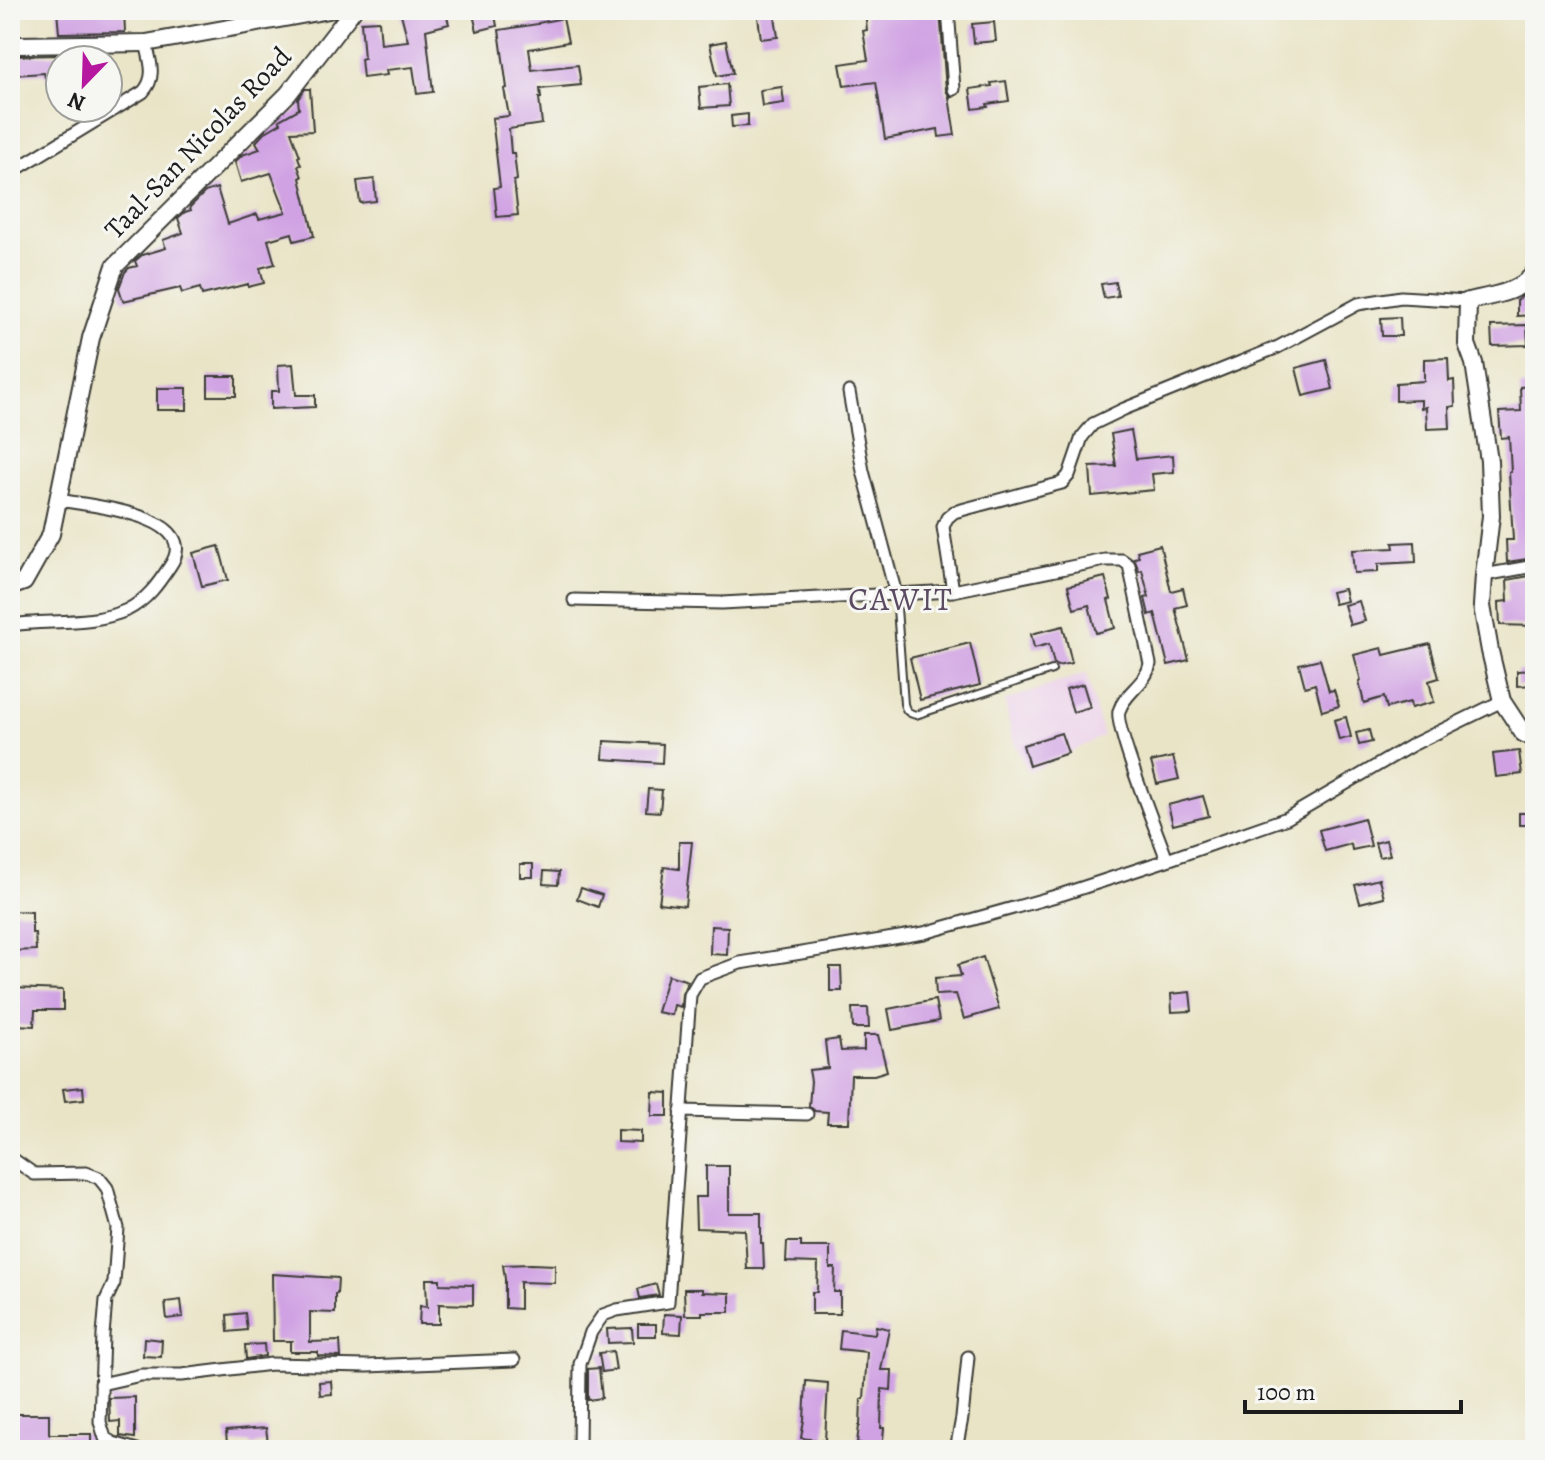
<svg xmlns="http://www.w3.org/2000/svg" width="1545" height="1460" viewBox="0 0 1545 1460" font-family="Alegreya,serif">
<rect width="100%" height="100%" fill="#f6f6f2"/>
<filter id="ink" filterUnits="userSpaceOnUse"><feTurbulence type="fractalNoise" baseFrequency=".0125" numOctaves="2"/><feDisplacementMap in="SourceGraphic" scale="16" xChannelSelector="R" yChannelSelector="G"/><feConvolveMatrix kernelMatrix="1 2 1 2 8 2 1 2 1" color-interpolation-filters="sRGB"/></filter>
<filter id="wash" filterUnits="userSpaceOnUse"><feTurbulence type="fractalNoise" baseFrequency=".006" numOctaves="4" result="noise"/><feDisplacementMap in="SourceGraphic" scale="32" xChannelSelector="R" yChannelSelector="G"/><feGaussianBlur stdDeviation="1.8" result="paint"/><feColorMatrix in="noise" values="0 0 0 0 0 0 0 0 0 0 0 0 0 0 0 0 0 1.4 0 .05"/><feComposite in="paint" operator="in"/></filter>
<g filter="url(#wash)">
<rect width="100%" height="100%" fill="#e9e4c6"/>
<!-- built -->
<path fill="#ecd1ea" d="M1086,673L1103,736L1028,773L1011,734L1005,701Z"/>
<g id="blocks">
<!-- building -->
<path fill="#d0a2e3" d="M76,10H124L125,32L59,33L57,11Z
M400,10H445L449,24L426,30L433,92L417,94L413,67L386,70L387,75L363,78L361,59L364,58L361,22L379,21L381,44L408,41Z
M472,10H494L497,26L477,31Z
M757,10H774L778,37L761,39Z
M865,10H940L946,90L948,94L952,97H949L955,135L939,137L938,129L885,139L876,82L844,86L840,64L868,60L863,31L867,30Z
M563,18L568,42L529,49L532,70L578,65L581,85L540,89L541,98H539L542,124L509,129L511,153H514L517,180L514,181L518,215L497,217L494,188L500,187L492,118L509,116L504,89L507,88L499,30L538,24V23Z
M994,22L996,41L974,43L972,24Z
M726,41L733,73L717,76L710,44Z
M60,55V74L45,77L44,73L14,75L13,56Z
M1006,81L1009,101L987,104L988,107L973,109L970,89L992,86L991,83Z
M727,84L729,106L701,108L699,87Z
M782,87L784,103L762,106L760,90Z
M305,89H310L313,131L291,132L300,156L298,157L301,165L298,166L302,177L300,178L314,236L294,241L292,233L268,240L275,264L260,268L264,283L248,287V284L202,295L200,288L182,293L180,288L123,301L119,288L125,272L129,268L137,266L135,261L142,255L166,248L163,240L183,233L178,218L185,212L191,210L190,207L205,192L217,188L228,224L257,214L259,219L286,212L271,173L241,182L235,162L242,155L260,149L256,142L264,133L281,123L279,120L299,109L298,99Z
M748,114V126L732,127L731,116Z
M374,179L376,201L360,203L357,181Z
M1115,282L1118,296L1104,298L1101,284Z
M1535,288V315L1517,316V300Z
M1400,317L1401,336H1382L1381,318Z
M1527,325L1528,345L1492,346L1491,326Z
M1448,358L1449,381L1454,380L1455,406L1449,407L1450,428L1427,429L1426,407L1421,408V400L1396,401V383L1424,381V359Z
M1326,360L1333,389L1303,396L1296,368Z
M293,364L296,395H315V407L271,409V391H279L278,365Z
M208,376H236V396H208Z
M1532,386L1533,410H1535L1534,558L1507,562L1506,540H1513L1509,472H1511L1509,437L1501,438L1499,412L1521,411L1520,387Z
M157,388H187V410H157Z
M1131,430L1136,459L1173,455L1174,472L1152,474L1154,490L1092,496L1090,467L1116,466L1111,434Z
M1415,542L1416,562L1378,564V572L1354,573L1352,550L1394,548L1393,543Z
M1160,545L1171,591L1183,588L1187,605L1175,608L1189,660L1168,665L1155,613L1149,615L1145,598L1149,597L1142,570L1139,571L1134,558L1139,557L1137,551Z
M219,546L228,580L202,586L193,553Z
M1535,575V626L1500,625L1499,602L1508,601L1507,580Z
M1105,577L1111,599L1108,600L1115,628L1096,633L1089,605L1074,609L1068,586Z
M1344,589L1347,601L1334,604L1331,592Z
M1359,601L1365,621L1350,625L1344,605Z
M1063,626L1072,663L1057,666L1054,664L1049,644L1034,648L1031,634Z
M970,643L980,685L920,700L910,658Z
M1430,644L1439,678L1429,681L1434,702L1411,708L1410,702L1387,708L1384,697L1364,703L1359,682L1361,681L1354,655L1382,648L1384,655Z
M1320,659L1329,691L1334,690L1339,706L1322,711L1315,684L1305,687L1299,664Z
M1535,670V685L1517,686V671Z
M1083,684L1090,707L1073,712L1066,689Z
M1346,717L1351,737L1339,740L1334,720Z
M1369,730L1372,742L1359,745L1356,733Z
M1061,733L1068,753L1029,766L1023,745Z
M604,741L663,744L662,763L603,759Z
M1519,751L1522,774L1496,777L1493,754Z
M1173,757L1179,779L1157,784L1151,762Z
M648,789L662,790L660,812L646,811Z
M1203,796L1209,816L1173,825L1168,805Z
M1519,813H1535V825H1519Z
M1364,818L1371,846L1352,850L1351,844L1325,851L1319,830Z
M1386,840L1390,855L1379,857L1375,843Z
M679,842H692L685,906L659,903L664,867L679,869Z
M520,864H533V877H520Z
M544,871L559,872L558,885L543,884Z
M1379,879L1384,897L1360,903L1355,885Z
M581,888L602,895L598,907L577,899Z
M10,911L32,912V933H35L36,950L11,951Z
M711,926L728,927L727,955L710,954Z
M983,957L999,1009L964,1019L956,994L936,995L935,978L961,976L958,965Z
M830,967H841L842,991H830Z
M668,975L688,981L682,994L681,1007L674,1005L672,1015L657,1012Z
M12,988L63,990V1010H35L34,1026L16,1025L17,1007H10Z
M1190,992L1192,1011L1172,1012L1171,994Z
M935,1000L939,1021L892,1030L888,1009Z
M852,1008H868L869,1028H853Z
M864,1035H878L887,1071L874,1075H851L849,1123H827L828,1112L815,1111L809,1106L811,1081L809,1070L828,1068L825,1041L839,1039L841,1051L864,1050Z
M83,1087L84,1099L65,1101L63,1089Z
M653,1092L668,1093V1116H652Z
M617,1130L641,1131V1143L617,1142Z
M706,1166H729V1213H761V1243H763L764,1269H747L745,1230L696,1228L695,1197H706Z
M787,1242H801V1247H830V1268H835L834,1292H840V1314H812V1292H817L818,1263L786,1262Z
M531,1264L555,1265V1283L520,1282V1309L505,1308V1279L503,1265Z
M272,1274L338,1278L337,1294H335V1313L310,1312V1342L340,1341L341,1357L318,1356V1352H290V1343L292,1341H273Z
M426,1279H440V1284L473,1285V1305L439,1304V1324H419L420,1306L427,1307Z
M656,1284L659,1295L640,1298L638,1289Z
M684,1289H702V1292L730,1293V1312H702V1315H685Z
M181,1300L183,1317L167,1319L165,1302Z
M245,1313L247,1330L228,1332L227,1315Z
M664,1314L682,1315L681,1334L663,1333Z
M638,1324H656V1336H638Z
M876,1326L889,1329L881,1370H892L891,1390L882,1389L881,1428H884L882,1450H859L860,1443H857L859,1426H860L861,1399H864L867,1352L839,1349L841,1330L875,1334Z
M632,1328L633,1342L608,1343L607,1329Z
M144,1338L162,1340L161,1357L143,1356Z
M264,1344L265,1356L246,1359L245,1345Z
M613,1351L616,1370L602,1372L599,1353Z
M599,1368L602,1398L588,1400V1369Z
M331,1381L332,1394L320,1395L319,1382Z
M806,1381L828,1383L825,1441L801,1438L804,1420Z
M135,1397V1438L120,1436V1421L110,1422L109,1398Z
M10,1414H49V1434H91V1450H10Z
M266,1428L268,1443L250,1445V1442L227,1444L226,1431Z"/>
</g>
</g>
<g filter="url(#ink)">
<use href="#blocks" fill-opacity="0" stroke="#3b3a36" stroke-width="2"/>
<g fill="none" stroke-linecap="round" stroke-linejoin="round">
<!-- lane casing -->
<g stroke="#3b3a36" stroke-width="10">
<path id="lane" d="M896,594L904,704C906,711 908,713 916,715L1052,670"/>
</g>
<!-- street casing -->
<g stroke="#3b3a36" stroke-width="15">
<path id="street" d="M948,10L954,89
M10,173L143,92C157,77 150,61 146,43
M849,392L863,471L896,594
M1484,575L1535,566
M953,591L943,527L947,518L954,512L1062,483L1069,475L1082,437L1093,424L1124,409L1278,347L1358,304L1401,297L1468,301
M574,600L722,603L953,591L1105,560H1122L1129,565L1150,664C1146,684 1125,692 1119,711C1114,727 1159,837 1167,860
M10,625C48,619 91,626 127,610C147,600 158,584 170,566C205,515 87,505 58,500
M681,1111L807,1114
M10,1157L34,1174L86,1173L99,1178L107,1188L118,1228L114,1283L106,1300L103,1335L100,1422L105,1438L113,1443L137,1450
M101,1384L141,1375H182L271,1364L367,1366L514,1360
M579,1450L580,1364L591,1332L603,1315L617,1310L668,1302L690,995L700,978L740,963L924,933L1063,894L1167,860L1287,818L1412,745L1502,701
M956,1450L962,1418L968,1357"/>
</g>
<!-- secondary casing -->
<g stroke="#3b3a36" stroke-width="20">
<path id="secondary" d="M10,43L18,45L146,43L329,10
M1535,272C1520,293 1491,296 1468,301L1467,344L1474,363L1489,461L1491,516L1484,575L1482,606L1490,651L1502,701L1523,733L1535,739
M10,587L24,582L51,534L91,338L115,266L288,94L353,10"/>
</g>
<!-- lane -->
<use href="#lane" stroke="#fff" stroke-width="6"/>
<!-- street -->
<use href="#street" stroke="#fff" stroke-width="11"/>
<!-- secondary -->
<use href="#secondary" stroke="#fff" stroke-width="16"/>
</g>
</g>
<g text-anchor="middle" dominant-baseline="central" stroke-width="6" stroke-linejoin="round" paint-order="stroke">
<!-- street labels -->
<g font-size="28" fill="#1c1c1c" stroke="#f6f6f2">
<text transform="translate(198 143) rotate(-46)">Taal-San Nicolas Road</text>
</g>
<!-- quarter labels -->
<g font-size="32" letter-spacing="2" fill="#5b4b62" stroke="#f6f6f2">
<text x="901" y="599">CAWIT</text>
</g>
</g>
<!-- margin -->
<rect width="1545" height="1460" fill="none" stroke="#f6f6f2" stroke-width="40"/>
<!-- north arrow -->
<g transform="translate(84 84) rotate(203)"><circle r="38" fill="#f6f6f2" stroke="#9f9f9c" stroke-width="2"/>
<path d="M0-6L14 30L0 20L-14 30Z" fill="#b5179e"/>
<text y="-12" font-size="22" font-weight="bold" text-anchor="middle" fill="#1c1c1c">N</text>
</g>
<!-- scale -->
<path d="M1245 1400v12h216v-12" fill="none" stroke="#1c1c1c" stroke-width="4"/>
<text x="1257" y="1400" font-size="24" fill="#1c1c1c" stroke="#f6f6f2" stroke-width="6" paint-order="stroke">100 m</text>
</svg>
